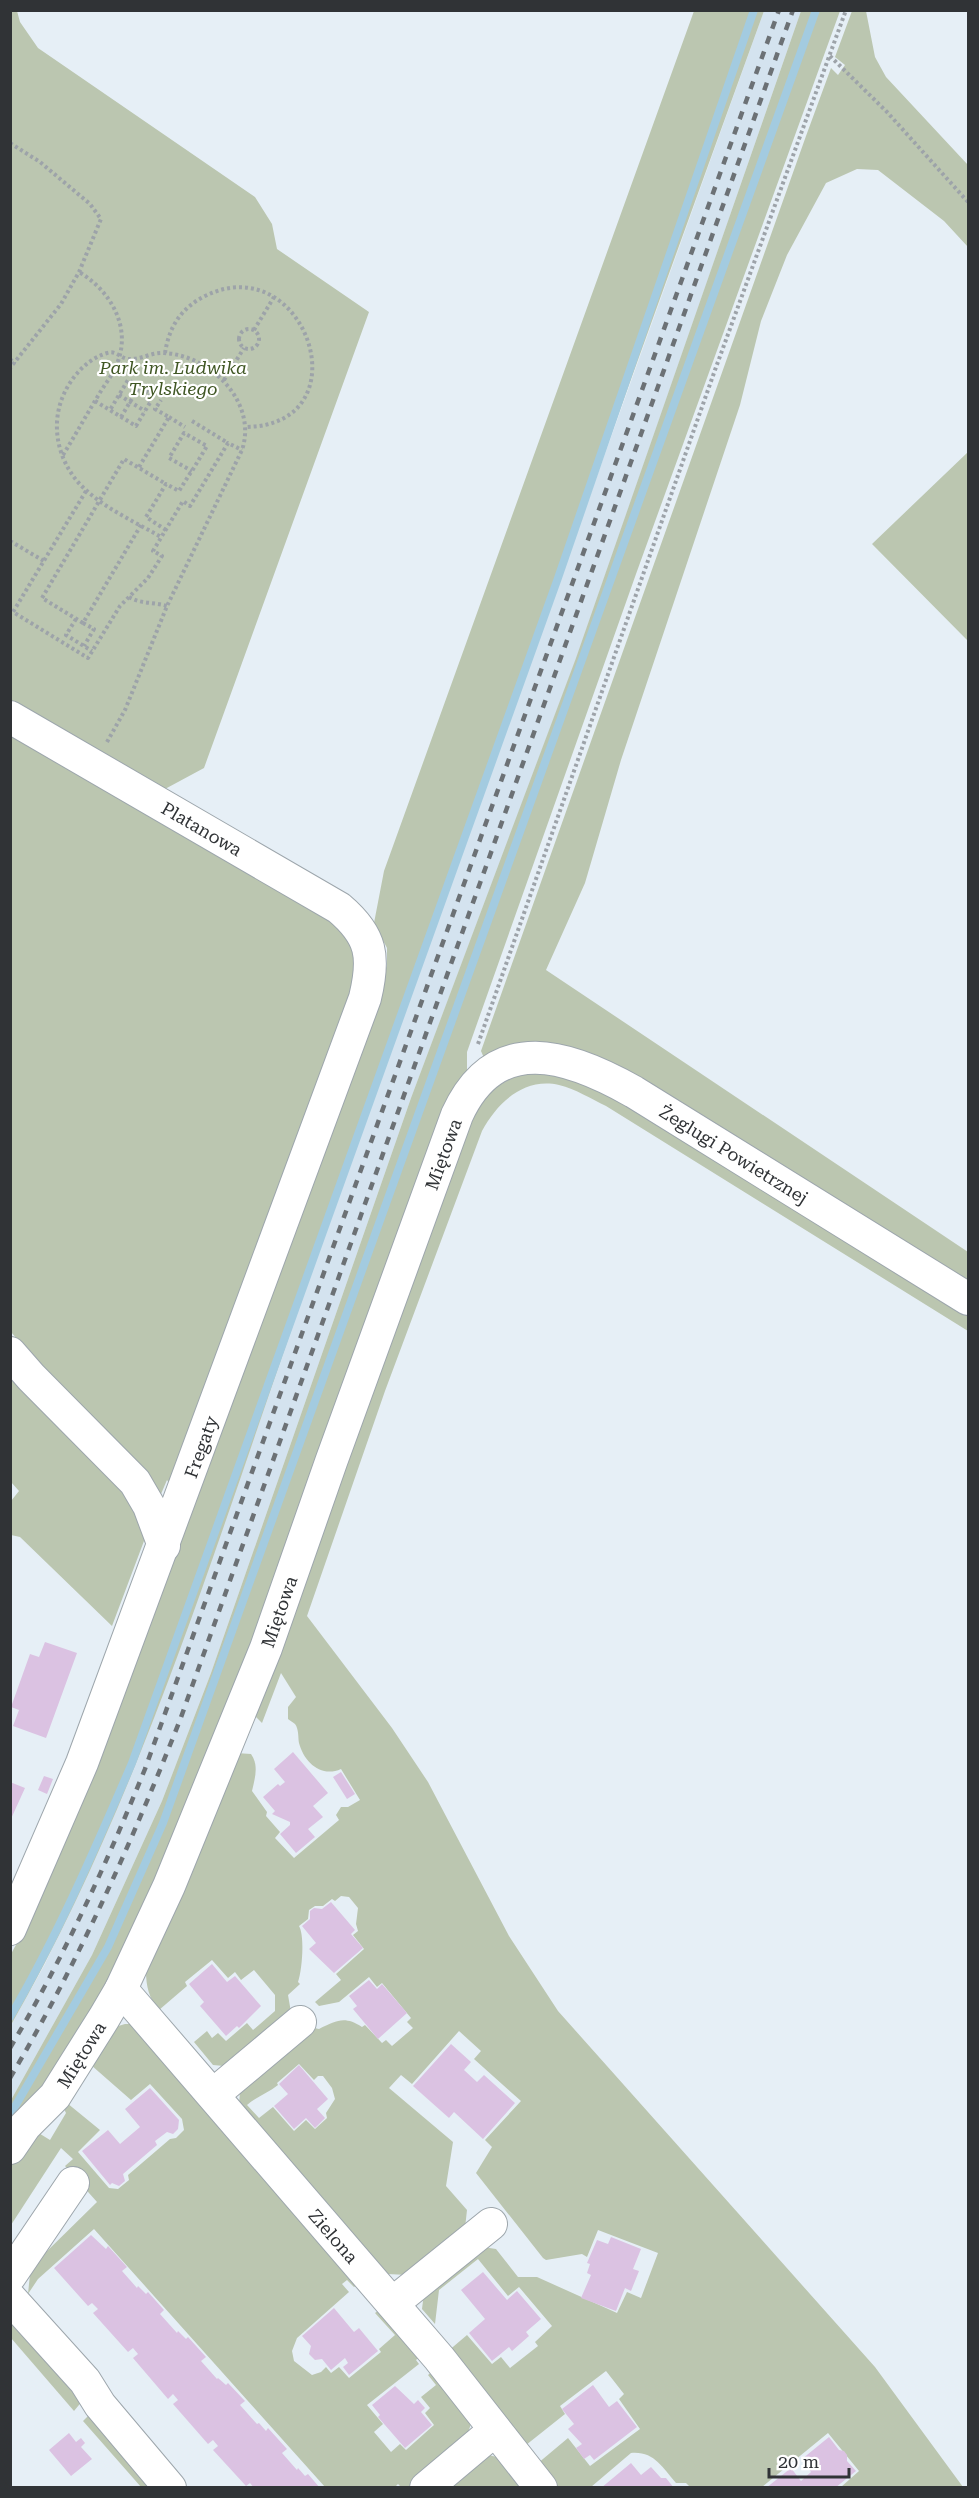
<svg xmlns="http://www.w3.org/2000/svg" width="979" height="2498" viewBox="0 0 979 2498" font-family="'Roboto Serif',serif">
<rect width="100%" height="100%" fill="#e6eff6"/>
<!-- built -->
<path fill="#d4e3ef" d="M764,11H801L576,659L411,1098L211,1673L162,1801L92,1955L11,2100V2025L45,1964L124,1791L186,1630L267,1396Z"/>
<!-- green -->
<path fill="#bbc6b0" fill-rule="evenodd" d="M10,11H17L20,22L38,48L255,197L272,224L277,249L369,312L204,768L165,789L11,707Z
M694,11H764C613,427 464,845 315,1263C223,1519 147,1787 11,2025V1954L31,1917L371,1015L387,965V948L374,923L384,871Z
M801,11H840L636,574L467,1052V1075L203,1776L103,1993L11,2136V2100L92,1955L162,1801L211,1673L411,1098L576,658Z
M852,11H866L875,57L886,77L968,165V247L944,221L878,170L857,169L826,183L787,255L761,321L740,405L621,760L585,883L546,970L968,1252V1287L605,1063L484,1058L481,1051L806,136L831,68L838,75L845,65L835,57Z
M968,452V641L872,544Z
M10,736L325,914C346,934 355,943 357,973L173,1489L167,1480L158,1501L11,1332Z
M535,1070L587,1081L968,1311V1331L606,1106C591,1099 576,1089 559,1085C524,1077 497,1103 482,1131L385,1391L307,1616L392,1728L428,1782L509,1936L558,2011L875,2367L963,2487H841L859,2471L828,2433L762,2487H690L686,2483H676C662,2467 654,2451 631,2453L591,2487H557L537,2464L568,2438L590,2466L640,2429L619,2399L624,2394L606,2371L560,2406L565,2414L521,2449L447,2352L467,2335L492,2364L501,2357L510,2368L538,2346L535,2342L552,2326L519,2287L508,2296L478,2259L439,2290L435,2324L422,2309L424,2293L483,2247L496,2249L518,2277H537L617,2313L627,2292L641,2298L658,2253L598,2230L587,2257L582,2254L546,2260L543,2258L476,2173L492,2147L485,2140L521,2101L474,2059L481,2051L459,2031L412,2084L401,2075L389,2088L453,2142L446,2186L467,2210L465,2228L408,2275L387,2274L239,2105L241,2078L305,2026L319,2029C337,2020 345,2016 362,2027L365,2025L382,2043L386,2040L392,2046L413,2028L407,2022L411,2018L382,1983L377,1987L369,1977L339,2002L319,2006L315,2002L341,1980L336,1974L364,1949L353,1935L358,1931L356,1924L358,1908L349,1897L341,1896L335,1901L332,1899L323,1906H315L309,1910L308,1919L299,1926C305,1936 302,1971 298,1982L300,1984L288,1995L292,2018L235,2067L213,2065L194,2042L207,2031L212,2038L218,2033L226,2041L247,2023L253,2030L275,2011V1995L254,1970L241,1980L235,1972L228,1978L212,1960L185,1982L187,1986L159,2010C149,1999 146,1986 146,1971L236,1753L251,1754C259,1765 255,1778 252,1791L267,1812L266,1816L280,1832L275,1838L294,1858L339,1820L336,1815L341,1807H348L360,1800L341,1769C321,1778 304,1762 299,1743C298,1738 299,1729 295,1724C293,1722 290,1721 288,1719V1707L296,1697L281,1673L262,1723L253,1714L468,1118C490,1089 499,1081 535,1070ZM299,2064L314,2080L318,2076H323L332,2088L335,2099L326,2113L327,2118L315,2129L306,2120L294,2131L273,2107L259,2118L247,2105C256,2097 268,2093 278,2085L277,2083Z
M10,1363L103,1458L147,1533L112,1626L20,1537L11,1535V1501L19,1491L11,1482Z
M125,2024H134L361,2282L354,2287L347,2280L342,2284L349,2292L297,2338L292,2351L294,2361L312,2375L321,2372L326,2367L331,2373L339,2367L349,2378L381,2352L379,2349L395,2335L375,2313L384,2306L423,2354L416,2360L419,2364L367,2405L383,2424L374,2432L391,2452L400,2444L406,2450L434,2425L425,2413L430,2408L421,2397L436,2385L428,2375L435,2369L471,2422C469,2446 426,2473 408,2487H401L398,2484L394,2488L325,2487L94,2229L38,2279L28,2294L30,2274L39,2259L97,2202L65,2166L73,2159L61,2148L11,2225V2165L37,2132L50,2140L66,2113L64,2109L67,2103L100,2130L78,2152L109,2188L118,2189L129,2180L128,2175L170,2139L176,2138L184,2130L182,2119L150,2084L131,2100L91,2065L115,2027Z
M10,2308L88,2394L74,2411L11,2338Z
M90,2414L152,2487H141L83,2421Z
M488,2455L497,2457L526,2488H443Z"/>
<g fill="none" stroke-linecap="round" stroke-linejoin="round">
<!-- stream -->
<path stroke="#a3cbe0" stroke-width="8" d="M10,2017C58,1935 95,1849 132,1763L558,578L754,10
M10,2115L108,1947L163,1823L816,10"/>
</g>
<!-- building -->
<path fill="#dbc2e2" d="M45,1642L77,1653L46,1738L13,1726L19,1710L11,1707L30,1654L39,1657Z
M293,1752L328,1793L313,1806L323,1817L308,1829L315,1837L296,1853L280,1834L290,1825V1822L272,1814L275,1811L263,1797L278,1784L280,1786L285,1782L274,1769Z
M341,1772L355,1794L347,1799L333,1777Z
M44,1776L53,1779L47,1794L38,1790Z
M10,1782L25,1788L10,1821Z
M331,1902L355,1930L351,1934L363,1948L334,1973L309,1949L316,1943L302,1926L310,1919V1911L314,1908L322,1909Z
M212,1964L227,1982L235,1976L261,2006L239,2028L237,2026L226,2036L200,2006L204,2002L189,1984Z
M369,1980L377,1989L382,1984L407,2013L378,2039L353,2009L357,2006L349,1996Z
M451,2044L471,2062L464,2070L477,2082L484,2075L515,2103L483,2139L454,2112L449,2118L413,2086Z
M299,2065L328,2099L317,2109L325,2118L315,2128L306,2118L294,2129L274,2106L288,2094L279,2084Z
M150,2088L179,2120L178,2129L173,2134L167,2132L155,2141L157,2145L123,2174L125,2181L119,2186L112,2183L110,2185L82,2151L108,2130L120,2144L140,2127L125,2109Z
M91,2235L106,2249L108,2246L127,2267L122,2271L137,2288L138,2286L146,2294L148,2292L164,2310L160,2314L177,2333L178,2331L186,2339L188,2337L206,2357L201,2361L217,2379L218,2378L226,2385L228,2383L245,2401L240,2405L257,2424L259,2423L266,2431L268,2428L287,2449L282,2453L297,2470L298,2468L305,2476L308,2474L320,2488H254L250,2483L246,2486L213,2450L218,2446L213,2440L208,2444L173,2404L178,2400L173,2394L168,2399L133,2358L138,2354L133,2348L128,2352L93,2313L98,2309L92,2303L88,2306L54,2268Z
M611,2237L641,2249L633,2269L639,2271L631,2291L625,2288L616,2311L581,2298L591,2275L587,2273L590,2264L587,2263L597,2240L608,2244Z
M483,2272L507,2300L517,2291L541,2319L526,2332L529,2336L512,2351L509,2347L492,2361L469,2333L485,2319L461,2290Z
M334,2308L354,2332L359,2328L378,2351L349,2375L343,2367L348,2363L345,2358L331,2370L322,2359L315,2360L309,2354L311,2346L302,2336Z
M593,2385L609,2407L617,2401L637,2427L594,2460L590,2455L584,2459L576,2448L582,2444L568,2429L574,2424L562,2409Z
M395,2386L414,2404L418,2400L425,2408L421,2412L432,2425L405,2448L378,2417L380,2415L372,2405Z
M69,2433L76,2442L81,2438L85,2443L81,2447L92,2459L71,2476L49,2450Z
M829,2437L839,2450L844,2451L847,2455V2461L856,2471L835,2488H766L791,2468L801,2481L811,2472L802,2459Z
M631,2463L641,2475L651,2467L661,2478H666L674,2488H601Z"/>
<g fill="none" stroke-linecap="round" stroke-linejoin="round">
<!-- minor casing -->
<g stroke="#9da6ac" stroke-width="34">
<g id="minor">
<path id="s1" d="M10,717L339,908C372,936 375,957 365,998L82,1763L10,1929"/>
<path d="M10,1353L31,1377L135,1482L149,1506L164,1546"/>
<path id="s2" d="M121,1989L439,2358L541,2488"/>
<path d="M214,2094L300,2022"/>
<path id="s3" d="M10,2148L25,2126L55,2096L104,2018L121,1989L169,1886L266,1648L331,1462L457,1115C496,1030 569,1055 634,1092L968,1299"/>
<path d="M10,2276L73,2183"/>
<path d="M10,2298L85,2381L100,2405L170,2488"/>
<path d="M393,2303L491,2224"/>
<path d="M426,2488L495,2430"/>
</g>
</g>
<!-- path -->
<path stroke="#9da3a9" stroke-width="4" stroke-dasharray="3 3" stroke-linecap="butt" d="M830,56L887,112L968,202
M10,143L40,162L90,204L101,219L79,272L61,304L10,368
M239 339a10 10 0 1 1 20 0a10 10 0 1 1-20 0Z
M254,330L274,297
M165,353C169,327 181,308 205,296C306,246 366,426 245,427
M10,359L15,364
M224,380L244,348
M119,395L145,411
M95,401L136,426L151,401L148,399L151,394L128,380L110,410
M121,417L139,387
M169,417L185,427
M192,421L228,443
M63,455C76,434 88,412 101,391C108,380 116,370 119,358C130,323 108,289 79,272
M139,467L169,417L155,409L161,400
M86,491L13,612L88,658L120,606L148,578L162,556L153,551L183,501L190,506L228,443L242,450
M141,525L83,623L42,598L124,459L166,484
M166,530L146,517L166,484L179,491L191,472L192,471L207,446L184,433L169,458L192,471
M10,541L44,561
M129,597C140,604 154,602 167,606
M76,619L66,635L92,651
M83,623L94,629L84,646
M107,742L125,710L167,606L242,450C258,402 210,355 164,353C152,352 140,360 128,359C120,358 116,350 107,353C87,359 71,377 63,396C49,429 60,468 87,491C108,510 137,523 161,537
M478,1044L715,370L846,10"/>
<!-- minor -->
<use href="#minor" stroke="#fff" stroke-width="32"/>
<!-- rail -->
<path stroke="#6c7175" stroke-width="4.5" stroke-dasharray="8 8" stroke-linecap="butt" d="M10,2048C63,1959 106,1865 145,1769L779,10
M10,2078C78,1963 131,1844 180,1720L793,10"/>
</g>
<g text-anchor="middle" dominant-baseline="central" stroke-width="4.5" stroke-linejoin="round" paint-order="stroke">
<!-- park labels -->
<g font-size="18" font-style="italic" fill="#405724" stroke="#fff">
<text x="173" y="367">Park im. Ludwika<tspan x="173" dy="21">Trylskiego</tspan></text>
</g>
<!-- street labels -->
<g font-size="18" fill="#303336" stroke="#fff">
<text stroke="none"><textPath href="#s1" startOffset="222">Platanowa</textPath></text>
<text stroke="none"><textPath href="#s3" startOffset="1090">Miętowa</textPath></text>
<text stroke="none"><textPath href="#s3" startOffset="1458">Żeglugi Powietrznej</textPath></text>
<text transform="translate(201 1447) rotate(-70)">Fregaty</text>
<text stroke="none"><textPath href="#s3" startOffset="604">Miętowa</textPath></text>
<text stroke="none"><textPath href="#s3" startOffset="118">Miętowa</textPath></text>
<text stroke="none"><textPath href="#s2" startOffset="326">Zielona</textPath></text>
</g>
</g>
<!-- border -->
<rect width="979" height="2498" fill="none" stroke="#303336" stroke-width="24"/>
<!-- scale -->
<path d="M769 2468v9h80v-9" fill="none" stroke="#303336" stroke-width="3"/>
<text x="778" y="2468" font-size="18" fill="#303336" stroke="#ffffff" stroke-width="4.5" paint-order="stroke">20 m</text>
</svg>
